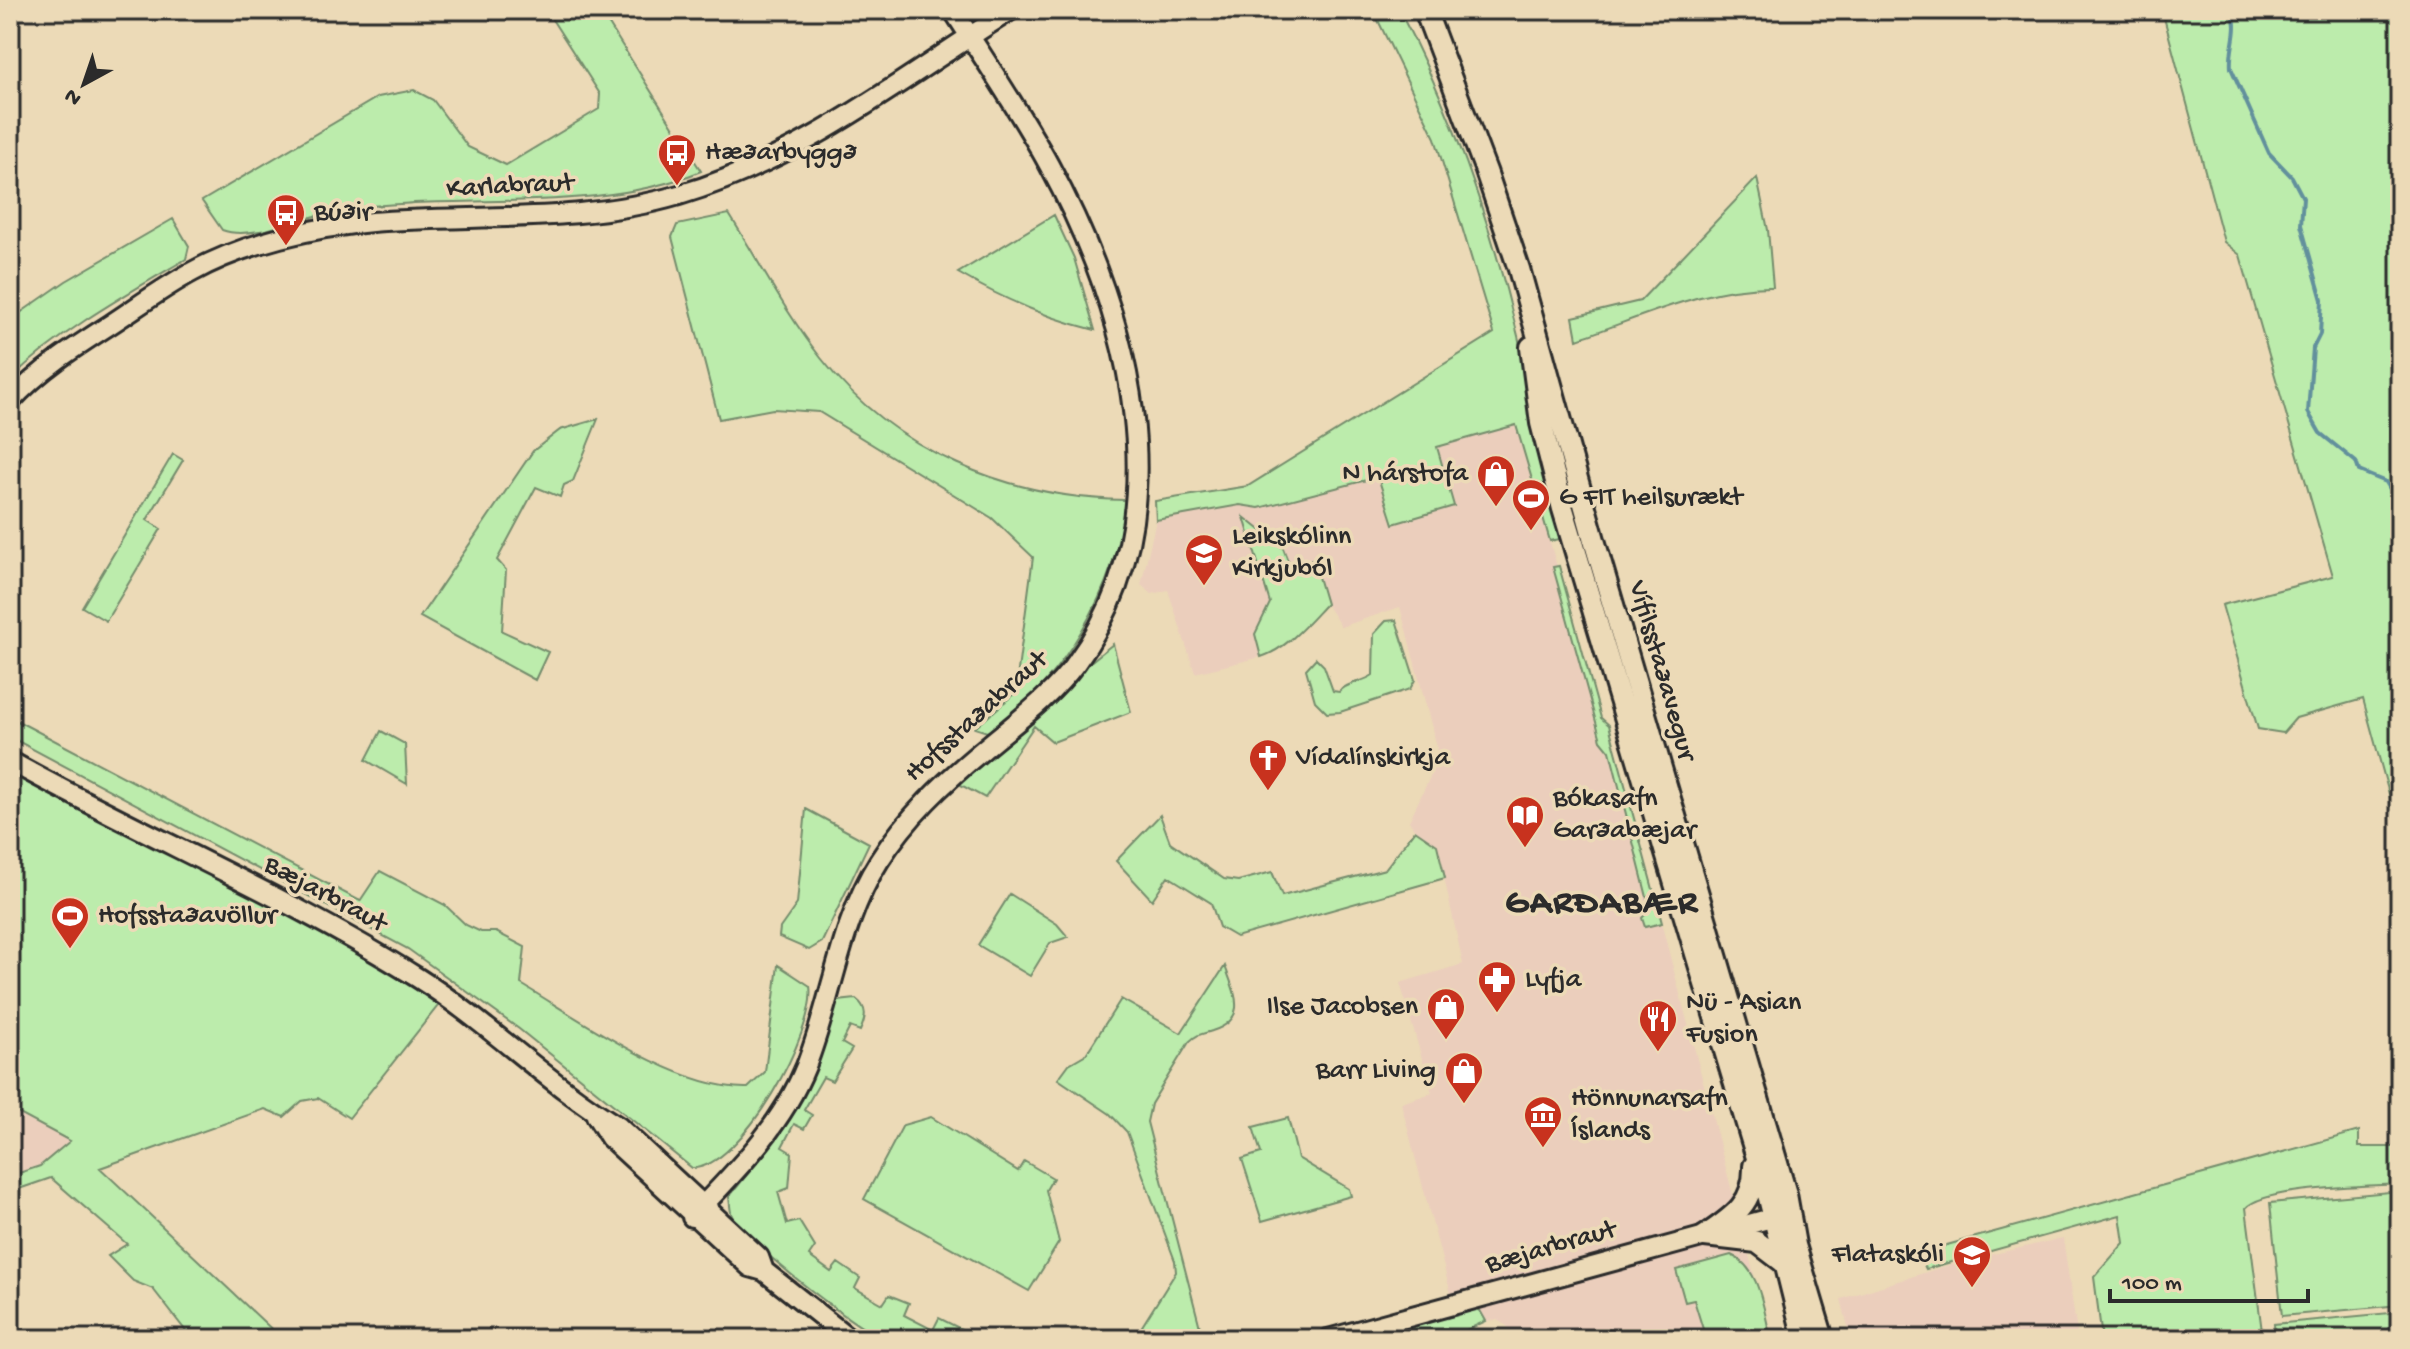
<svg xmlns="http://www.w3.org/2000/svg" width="2410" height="1349" viewBox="0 0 2410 1349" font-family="'Gochi Hand',sans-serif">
<rect width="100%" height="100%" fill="#ecdab7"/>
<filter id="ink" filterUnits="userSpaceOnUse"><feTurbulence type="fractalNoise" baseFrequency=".0125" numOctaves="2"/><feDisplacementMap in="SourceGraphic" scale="16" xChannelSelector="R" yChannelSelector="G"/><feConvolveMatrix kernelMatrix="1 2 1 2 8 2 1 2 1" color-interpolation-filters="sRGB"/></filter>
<g filter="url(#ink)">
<!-- built -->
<path fill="#ebcebc" d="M1516,425L1601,718L1609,725L1771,1339H1513L1507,1326L1497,1320L1486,1321L1478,1307L1452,1298L1401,1103L1432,1093L1400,983L1463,964L1437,845L1415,830L1409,821L1432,773L1437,747L1400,607L1341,627L1326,604L1313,560L1290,566L1245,519L1270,603L1255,634L1261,657L1195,673L1168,590L1152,594L1141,585L1156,520L1240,505L1259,508L1379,477L1393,524L1454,506L1437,447Z
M10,1109L70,1141L40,1166L10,1176Z
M2063,1238L2078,1339H1851L1841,1299L1955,1263Z"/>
<!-- green -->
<path fill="#bcecac" stroke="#748c6c" stroke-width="2" d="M546,10H600L701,171C598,215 456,193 345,209C309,214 254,242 222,230L202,201L378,97L414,90L433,100L468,147L506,165L599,109L600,94Z
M1373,10H1399C1453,113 1491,223 1518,336C1533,403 1543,471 1560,539L1550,541L1516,425L1437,447L1454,506L1393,524L1378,477L1259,508L1240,505L1156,520L1155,501L1248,486L1494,333L1435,138Z
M2162,10H2400V834L2363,699L2296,718L2283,733L2258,729L2222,605L2333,576L2240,255L2224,242Z
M1757,178L1768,230L1773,287C1706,286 1640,318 1577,339L1573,317L1640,301Z
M729,214C759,261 786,314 821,358C894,452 1009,498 1125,500C1118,588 1062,684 987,732L975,728L1015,693L1033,557L992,518L819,412L773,409L719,419L672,237L677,225Z
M1054,215L1074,258L1095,330C1046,318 1001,298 958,273Z
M173,219L189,246L186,259C125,295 62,330 10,379V320L66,281Z
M598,419L573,481L564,485L560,497L536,487L497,560L506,570L502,631L548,652L535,680L420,617L533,451L560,430Z
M173,454L183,460L147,520L161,529L106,621L82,607Z
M1244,517L1283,548L1290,566L1313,560L1326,604C1308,623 1287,649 1261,657L1255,634L1270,603Z
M1559,566L1601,718L1609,725L1662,923L1645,927L1642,918L1650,909L1610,751L1601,740L1553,567Z
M1396,620L1415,680L1410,689L1340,712L1327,713L1315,701L1306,669L1316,658L1324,666L1333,691L1339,692C1347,682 1362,683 1373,675L1374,634L1386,621Z
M1113,644L1131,712L1053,742L1034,726L985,798L959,784L1051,704L1079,671Z
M10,717L360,901L380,871L445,905L466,925L481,932H496L525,947L521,984C581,1020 679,1090 748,1088L765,1072L778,965L810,986C817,1030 741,1169 692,1168L519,1029L408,949L10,737Z
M381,731L405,744L407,784L366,760Z
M10,767L309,923L441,1002L349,1118L318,1098L302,1101L284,1117L265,1109L100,1168L282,1339H192L153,1289L133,1281L108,1256L127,1244L51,1178L10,1192V1176L40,1166L70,1141L10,1109Z
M806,809L869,843L822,942L809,950L779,937L780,928L797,904Z
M1160,815L1170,842L1224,879L1238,881L1272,872L1282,896L1385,869L1415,830L1437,845L1445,878L1236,937L1219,927L1211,903L1168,876L1152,900L1116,861Z
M1010,894L1057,924L1068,937L1050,943L1030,976L978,945Z
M1225,966C1235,994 1249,1019 1212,1031C1202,1034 1197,1034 1189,1042L1151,1104L1147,1122L1203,1339H1134L1176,1272L1175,1261L1127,1132L1110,1114L1058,1079L1069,1064L1086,1054L1121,999L1181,1033Z
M856,999C868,1008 866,1018 860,1031L850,1027L842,1043L852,1049L832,1081L823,1077L804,1110L812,1115L804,1129L794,1124L782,1147L792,1153L789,1188L778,1192L787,1224L799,1221L815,1247L809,1256L831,1272L838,1263L860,1278L855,1288L883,1304L889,1295L909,1303L904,1315L933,1330L939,1318L961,1329L956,1339C937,1339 897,1344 881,1338C854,1327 744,1241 732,1216C730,1211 730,1203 729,1197L774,1141L796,1105L833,1006L838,1001Z
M931,1117L1018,1171L1024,1161L1053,1178L1046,1190L1059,1242L1029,1291L864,1199L903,1125Z
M1288,1118L1298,1158L1349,1189L1351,1196L1262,1221L1242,1159L1261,1153L1253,1127Z
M2359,1131V1147H2400V1184C2369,1186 2264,1187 2246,1208L2263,1339H2102L2094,1277L2124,1243L2120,1215L1926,1269L1918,1253Z
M2400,1191V1305L2282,1316L2270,1203Z
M1731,1255C1761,1268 1763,1310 1771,1339H1706L1694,1300L1685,1302L1676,1270Z
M1478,1307L1486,1321L1447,1339H1349Z
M2400,1312V1339H2275L2274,1324Z"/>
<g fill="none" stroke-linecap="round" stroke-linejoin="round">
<!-- stream -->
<path stroke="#62909c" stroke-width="4" d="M2232,10C2240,30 2229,48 2231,68L2269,153L2292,177L2303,198L2301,225L2322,300L2320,334L2313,348L2308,412L2320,433L2356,462L2359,471L2386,482L2400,506"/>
<!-- tertiary casing -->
<g stroke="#2b2b2b" stroke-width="24">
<path id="tertiary" d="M10,402C39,370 75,347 111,324C137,307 164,287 192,272C244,243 314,227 372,222C473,214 581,224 679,195C802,159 904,77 1011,10
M10,761C144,836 288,896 418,978C489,1023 548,1084 619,1127L759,1257L764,1271
M596,1116L610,1138L750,1267L764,1271L850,1339
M692,1217C736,1171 782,1126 806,1066C832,1000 840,922 879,861C907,817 943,783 984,749C1016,722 1051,697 1076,663C1185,514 1129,313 1049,165C1020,111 985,61 953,10
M1328,1339L1786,1214"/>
</g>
<!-- secondary casing -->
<g stroke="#2b2b2b" stroke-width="26">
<path id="secondary" d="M1425,10L1486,171L1519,269L1594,540L1786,1194L1795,1245L1823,1339
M1531,347L1541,423L1563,509L1769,1198L1804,1339
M1705,1236C1733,1217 1755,1203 1754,1166
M1705,1236L1757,1242L1782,1261"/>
</g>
<!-- tertiary -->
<use href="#tertiary" stroke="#ecdab7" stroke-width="18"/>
<!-- secondary -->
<use href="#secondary" stroke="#ecdab7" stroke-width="20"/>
</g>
</g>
<!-- icons -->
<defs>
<g id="bus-pin" transform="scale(2)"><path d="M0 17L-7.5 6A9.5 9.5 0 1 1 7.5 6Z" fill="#c8321e" stroke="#ecdab7"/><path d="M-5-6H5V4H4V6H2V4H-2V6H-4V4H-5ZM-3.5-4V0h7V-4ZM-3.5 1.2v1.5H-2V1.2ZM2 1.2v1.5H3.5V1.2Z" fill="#fff"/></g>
<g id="shop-pin" transform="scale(2)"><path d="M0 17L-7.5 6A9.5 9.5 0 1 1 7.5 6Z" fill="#c8321e" stroke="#ecdab7"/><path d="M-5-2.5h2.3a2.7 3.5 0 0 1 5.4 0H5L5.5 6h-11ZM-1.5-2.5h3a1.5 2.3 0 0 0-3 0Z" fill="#fff"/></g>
<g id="stadium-pin" transform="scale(2)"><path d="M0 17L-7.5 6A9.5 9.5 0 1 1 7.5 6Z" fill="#c8321e" stroke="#ecdab7"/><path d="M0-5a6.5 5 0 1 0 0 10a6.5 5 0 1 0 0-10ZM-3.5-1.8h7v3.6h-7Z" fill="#fff"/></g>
<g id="school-pin" transform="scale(2)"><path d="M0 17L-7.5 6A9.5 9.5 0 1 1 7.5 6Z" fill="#c8321e" stroke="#ecdab7"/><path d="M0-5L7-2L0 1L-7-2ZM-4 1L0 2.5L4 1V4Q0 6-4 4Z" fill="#fff"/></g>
<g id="church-pin" transform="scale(2)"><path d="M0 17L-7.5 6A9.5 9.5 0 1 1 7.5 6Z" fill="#c8321e" stroke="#ecdab7"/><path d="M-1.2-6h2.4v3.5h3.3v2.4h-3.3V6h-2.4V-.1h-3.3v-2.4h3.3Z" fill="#fff"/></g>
<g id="library-pin" transform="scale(2)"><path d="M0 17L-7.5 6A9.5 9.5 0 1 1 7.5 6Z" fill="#c8321e" stroke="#ecdab7"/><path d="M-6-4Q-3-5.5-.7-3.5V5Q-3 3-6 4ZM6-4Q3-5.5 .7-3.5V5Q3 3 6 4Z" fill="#fff"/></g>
<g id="pharmacy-pin" transform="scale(2)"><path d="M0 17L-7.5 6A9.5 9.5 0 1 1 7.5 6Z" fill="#c8321e" stroke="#ecdab7"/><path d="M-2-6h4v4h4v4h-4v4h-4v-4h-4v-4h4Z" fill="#fff"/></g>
<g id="restaurant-pin" transform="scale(2)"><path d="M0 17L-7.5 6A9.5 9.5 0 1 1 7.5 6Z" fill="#c8321e" stroke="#ecdab7"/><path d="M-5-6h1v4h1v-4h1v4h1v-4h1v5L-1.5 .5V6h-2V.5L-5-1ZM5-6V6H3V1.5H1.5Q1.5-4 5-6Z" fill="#fff"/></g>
<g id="museum-pin" transform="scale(2)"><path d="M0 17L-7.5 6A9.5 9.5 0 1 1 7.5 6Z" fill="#c8321e" stroke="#ecdab7"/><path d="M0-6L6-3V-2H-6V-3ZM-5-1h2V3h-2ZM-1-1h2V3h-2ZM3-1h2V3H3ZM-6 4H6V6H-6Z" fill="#fff"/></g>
</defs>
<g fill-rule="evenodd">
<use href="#bus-pin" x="677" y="153"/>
<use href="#bus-pin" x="286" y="213"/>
<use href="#shop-pin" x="1496" y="474"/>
<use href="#stadium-pin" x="1531" y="498"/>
<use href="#school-pin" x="1204" y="553"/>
<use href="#church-pin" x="1268" y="758"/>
<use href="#library-pin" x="1525" y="815"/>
<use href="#stadium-pin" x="70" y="916"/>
<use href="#pharmacy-pin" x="1497" y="980"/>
<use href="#shop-pin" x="1446" y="1007"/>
<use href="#restaurant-pin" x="1658" y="1019"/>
<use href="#shop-pin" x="1464" y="1071"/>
<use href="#museum-pin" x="1543" y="1115"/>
<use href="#school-pin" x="1972" y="1255"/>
</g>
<g text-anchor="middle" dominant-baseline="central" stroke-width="7" stroke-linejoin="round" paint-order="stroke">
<!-- poi labels -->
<g font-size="28" fill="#2b2b2b" stroke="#ecdab7" text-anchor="start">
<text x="705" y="153">Hæðarbyggð</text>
<text x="314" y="213">Búðir</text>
<text x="1468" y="474" text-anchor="end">N hárstofa</text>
<text x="1559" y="498">G FIT heilsurækt</text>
<text x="1232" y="537">Leikskólinn<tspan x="1232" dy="32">Kirkjuból</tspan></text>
<text x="1296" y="758">Vídalínskirkja</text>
<text x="1553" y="799">Bókasafn<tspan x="1553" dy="32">Garðabæjar</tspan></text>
<text x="98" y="916">Hofsstaðavöllur</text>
<text x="1525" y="980">Lyfja</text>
<text x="1686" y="1003">Nü - Asian<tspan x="1686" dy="32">Fusion</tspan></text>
<text x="1418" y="1007" text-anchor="end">Ilse Jacobsen</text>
<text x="1436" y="1071" text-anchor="end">Barr Living</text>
<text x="1571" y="1099">Hönnunarsafn<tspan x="1571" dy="32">Íslands</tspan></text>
<text x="1944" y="1255" text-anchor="end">Flataskóli</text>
</g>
<!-- street labels -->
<g font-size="28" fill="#2b2b2b" stroke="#ecdab7">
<text transform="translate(510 187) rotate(-3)">Karlabraut</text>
<text transform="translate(1661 671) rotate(74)">Vífilsstaðavegur</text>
<text transform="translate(977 717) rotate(-42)">Hofsstaðabraut</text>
<text transform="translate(325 895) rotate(28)">Bæjarbraut</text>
<text transform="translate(1551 1248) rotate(-16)">Bæjarbraut</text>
</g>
<!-- district labels -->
<g font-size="36" font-weight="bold" letter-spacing="2" fill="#2b2b2b" stroke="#ecdab7">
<text x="1602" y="904">GARÐABÆR</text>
</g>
</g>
<!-- margin -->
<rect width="2410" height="1349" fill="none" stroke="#ecdab7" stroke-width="40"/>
<rect x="20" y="20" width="2370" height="1309" fill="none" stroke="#2b2b2b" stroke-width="3" filter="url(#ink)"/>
<!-- north arrow -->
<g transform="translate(84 84) rotate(220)" stroke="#ecdab7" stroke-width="6" paint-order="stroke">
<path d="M0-6L14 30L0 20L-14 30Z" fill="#2b2b2b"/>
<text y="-12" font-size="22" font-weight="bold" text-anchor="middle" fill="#2b2b2b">N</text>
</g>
<!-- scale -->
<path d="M2110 1289v12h198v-12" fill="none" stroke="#2b2b2b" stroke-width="4"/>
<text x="2122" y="1289" font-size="24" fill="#2b2b2b" stroke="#ecdab7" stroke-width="6" paint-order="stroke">100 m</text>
</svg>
